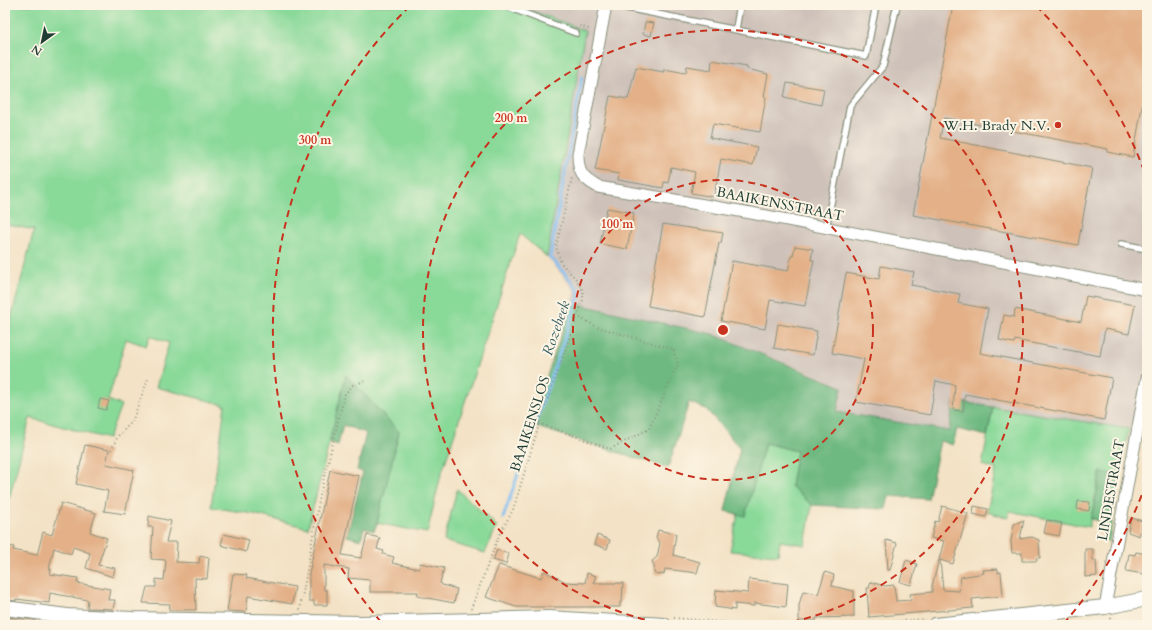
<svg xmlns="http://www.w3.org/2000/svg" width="1152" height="630" viewBox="0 0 1152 630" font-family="Cardo,serif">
<rect width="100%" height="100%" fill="#fcf5e5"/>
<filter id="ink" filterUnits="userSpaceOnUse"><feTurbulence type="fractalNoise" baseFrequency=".025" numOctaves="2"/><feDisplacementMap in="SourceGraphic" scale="8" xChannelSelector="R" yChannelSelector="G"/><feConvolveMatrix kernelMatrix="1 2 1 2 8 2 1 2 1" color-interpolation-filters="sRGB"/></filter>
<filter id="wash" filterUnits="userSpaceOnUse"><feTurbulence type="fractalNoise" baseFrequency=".012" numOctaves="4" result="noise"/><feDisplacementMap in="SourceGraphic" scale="16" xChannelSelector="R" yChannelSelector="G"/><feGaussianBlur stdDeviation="0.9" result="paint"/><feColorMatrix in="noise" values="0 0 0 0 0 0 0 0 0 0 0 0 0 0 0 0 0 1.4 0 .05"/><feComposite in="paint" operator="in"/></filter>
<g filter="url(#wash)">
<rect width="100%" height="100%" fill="#f3e2c5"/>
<!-- industrial -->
<path fill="#cec1b9" d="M517,5H1147V412L1143,431L954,401L949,431L837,412L842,387L803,370L712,334L572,303L574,290L547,257L585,31Z"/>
<!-- green -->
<path fill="#89d999" stroke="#548b66" d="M6,5H517L585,31L547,257L520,234L441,475L427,533L377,523L399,432L346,375L308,528L254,514L211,507L225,405L156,387L169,343L150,336L146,346L126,339L108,400L121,405L108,439L30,418L9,499L5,498V342L34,230L5,224Z
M993,407L1129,429L1120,475L1100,473L1089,527L1009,511V518L987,512L996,469L982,465Z
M765,443L797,451L791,486L812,505L805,545L780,541L778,555L730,551L738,514L745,516Z
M457,489L497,526L485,553L444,541Z"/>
<!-- forest -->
<path fill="#6eb981" stroke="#467b5a" d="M572,303L712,334L842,387L837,412L949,431L954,401L993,407L987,436L957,429L953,445L940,441L928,499L889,496L886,509L812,505L791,486L797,451L765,443L745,516L725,511L740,448L706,409L689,402L668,468L530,425Z
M346,375L399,432L377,523L374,531L364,528L361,540L347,536L363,472L357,470L366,433L343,425L338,445L329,442Z
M1101,472L1120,475L1109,542L1103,540L1105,522L1091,519Z"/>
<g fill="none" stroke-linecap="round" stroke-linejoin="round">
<!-- stream -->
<path stroke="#7cbdf1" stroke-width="3" d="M503,518L579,296L578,289L550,257L582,77"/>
</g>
<g id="blocks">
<!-- building -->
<path fill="#e3b087" d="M953,5H1147V79L1133,157L1107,152L1108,149L944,118L940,138L1092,168L1078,245L913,215Z
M645,22L654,23L651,36L643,34Z
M712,60L747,66V69L768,74L764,97H766L760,132L713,124L710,138L757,147L753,165L721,159L714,197L691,193L695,172L671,167L668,183L664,182L663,188L618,180L619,174L595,170L610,96L628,99L636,67L664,72V69L686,73L687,66L711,70Z
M787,83L824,89L821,105L784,97Z
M607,208L634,213L627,249L600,244Z
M663,224L723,233L721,243H719L705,317L648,306Z
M795,246L813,249L811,260H814L805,306L770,300L765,329L721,321L732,261L788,271L791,256H793Z
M881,266L914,272L911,285L960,294L958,303L988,309L980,353L1112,378L1104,420L965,394L963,411L953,410L955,385L936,381L930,415L856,402L864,359L832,353L846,273L879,279Z
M1086,296L1135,305L1129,334L1105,329L1100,356L1015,340L1014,343L999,340L1004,315L1014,317L1015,309L1081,322Z
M778,324L817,331L813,355L774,348Z
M100,399L109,401L106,410L98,408Z
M85,445L109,450L106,464L134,470L125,514L104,511L108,491L76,484Z
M330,470L359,476L342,555L361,558L367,535L380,538L377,549L384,551L383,554L394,557L392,563L419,569L420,563L444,568L440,583L442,584V585L457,589L454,603L417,596L418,592H370V580L348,578L349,569L324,565V590H327V605H314V601H309V574Z
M1078,501L1090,502L1089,511L1077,509Z
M61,503L96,513L90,532L107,538L98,565L115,568L113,577L86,568L90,553L73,547L71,554L54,548L49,569H51L50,574L78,578L77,583L110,589L108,600H115L113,609L87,608L88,600L50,593L49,603L16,599V601L5,600V545L14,547L13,550L37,555L43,532L52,535Z
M942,506L968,513L953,564L940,560L943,590L959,591L961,577L984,573L983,570L998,569V573L1001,572L1003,596L972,599L973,608L869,617L867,588H869L871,582L885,586L894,585L896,601L911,600L910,594L932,592V586L944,541L931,538L935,521L938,522Z
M974,506L988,509L986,517L973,514Z
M149,516L171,521L166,542H177L176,562L199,563L200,556L209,558L207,579L195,578L196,610H169L170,604L143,603L147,587H156V579L164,580L166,560L151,559L153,527H148Z
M1131,518L1143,521L1139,536L1128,532Z
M1024,520L1020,539L1032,537L1039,540L1040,558H1036L1037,561H1022V553H1012L1011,541L1014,524Z
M1047,520L1062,523L1059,536L1044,533Z
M658,530L676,534L673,555L700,562L697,573L665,569L664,574L657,575L654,573V566L652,561L657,557L660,543L656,538Z
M224,534L249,540L246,552L221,545Z
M597,535L610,540L607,549L594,544Z
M886,540L897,543L890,570H888Z
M1085,549H1093V561L1096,560L1097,576L1085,577Z
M497,550L509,554L506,564L493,560Z
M1136,552L1147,554L1144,574L1126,571L1129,554L1135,555Z
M906,560L917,564L911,585L900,582Z
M499,565L541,578L544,571L566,582L585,583L587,573L596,576L593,583H623L622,602H620V607H516L486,597Z
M825,572L834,575L832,586L854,591V617L816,618V621H799V605L803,591L818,594Z
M233,574L247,575L246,578L295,587L292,604L248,596L246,612L227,611Z
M749,579L788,584L786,607L754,603V606L735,604V610L715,607L716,590L748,593Z
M5,617L35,620V625H5Z"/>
</g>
</g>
<g filter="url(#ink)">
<use href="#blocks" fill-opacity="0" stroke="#89907c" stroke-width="1"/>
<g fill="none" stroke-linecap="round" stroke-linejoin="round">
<!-- service casing -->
<g stroke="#89907c" stroke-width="8">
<path id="service" d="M503,5L576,33
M612,5L866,56L876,5
M736,29L740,5
M826,228L850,106L883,66L897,5
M1121,244L1147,249"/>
</g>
<!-- minor casing -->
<g stroke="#89907c" stroke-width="13">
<path id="minor" d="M606,5L578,154C578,173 582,178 598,187L751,213L1147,290
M1105,607L1147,378"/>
</g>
<!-- tertiary casing -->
<g stroke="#89907c" stroke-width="16">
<path id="tertiary" d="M5,608L67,616L133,619L361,623L549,618L664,625
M935,625L1105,607L1147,599"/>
</g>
<!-- path -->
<path stroke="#89907c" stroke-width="2" stroke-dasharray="1 3" stroke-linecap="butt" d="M580,26L591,30
M539,423L610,449L649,429L678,364L673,349L597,327L577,316
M111,450L118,436L132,422L148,379
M471,609L499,535L513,510L543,412L583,300V291L576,279L561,263L556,247L572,178
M300,610L321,490L345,394L353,385L364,381
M674,618L754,625
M1110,618L1111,625
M853,625L925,619"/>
<!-- service -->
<use href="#service" stroke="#fff" stroke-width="5.5"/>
<!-- minor -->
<use href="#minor" stroke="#fff" stroke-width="11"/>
<!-- tertiary -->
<use href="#tertiary" stroke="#fff" stroke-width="14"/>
</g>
</g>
<!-- distance rings -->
<g fill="none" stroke="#c8321e" stroke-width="2" stroke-dasharray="7 5">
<circle cx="723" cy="330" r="150"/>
<path d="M668 625A300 300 0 1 1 778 625"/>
<path d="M1146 484A450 450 0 0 1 1065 622M381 622A450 450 0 0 1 410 6M1036 6A450 450 0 0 1 1146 176"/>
</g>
<!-- markers -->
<circle fill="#c8321e" stroke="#fcf5e5" stroke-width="1.5" cx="1058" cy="125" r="4"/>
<g text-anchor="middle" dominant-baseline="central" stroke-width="4" stroke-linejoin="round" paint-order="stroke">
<!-- poi labels -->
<g font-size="14" fill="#1f3d34" stroke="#fcf5e5" text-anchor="end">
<text x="1050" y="125">W.H. Brady N.V.</text>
</g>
<!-- street labels -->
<g font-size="14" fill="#1f3d34" stroke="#fcf5e5">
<text transform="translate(780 204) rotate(11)">BAAIKENSSTRAAT</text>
<text transform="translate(530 424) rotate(-72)">BAAIKENSLOS</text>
<text transform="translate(1111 490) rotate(-80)">LINDESTRAAT</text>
</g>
<!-- water labels -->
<g font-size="15" font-style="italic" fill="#365d63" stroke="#fcf5e5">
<text transform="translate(556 328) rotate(-71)">Rozebeek</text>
</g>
</g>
<circle cx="723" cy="330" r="6" fill="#c8321e" stroke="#fcf5e5" stroke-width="2"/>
<g font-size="12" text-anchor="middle" font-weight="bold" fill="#c8321e" stroke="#fcf5e5" stroke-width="4" stroke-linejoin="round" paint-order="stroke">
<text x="511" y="122">200 m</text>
<text x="315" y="144">300 m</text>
<text x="617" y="228">100 m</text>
</g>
<!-- margin -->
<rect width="1152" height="630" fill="none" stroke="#fcf5e5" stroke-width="20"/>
<!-- north arrow -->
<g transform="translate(42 42) rotate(213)" stroke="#fcf5e5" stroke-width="3" paint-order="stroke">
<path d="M0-3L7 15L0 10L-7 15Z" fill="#1f3d34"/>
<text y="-6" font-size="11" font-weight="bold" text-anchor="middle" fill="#1f3d34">N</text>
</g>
</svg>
